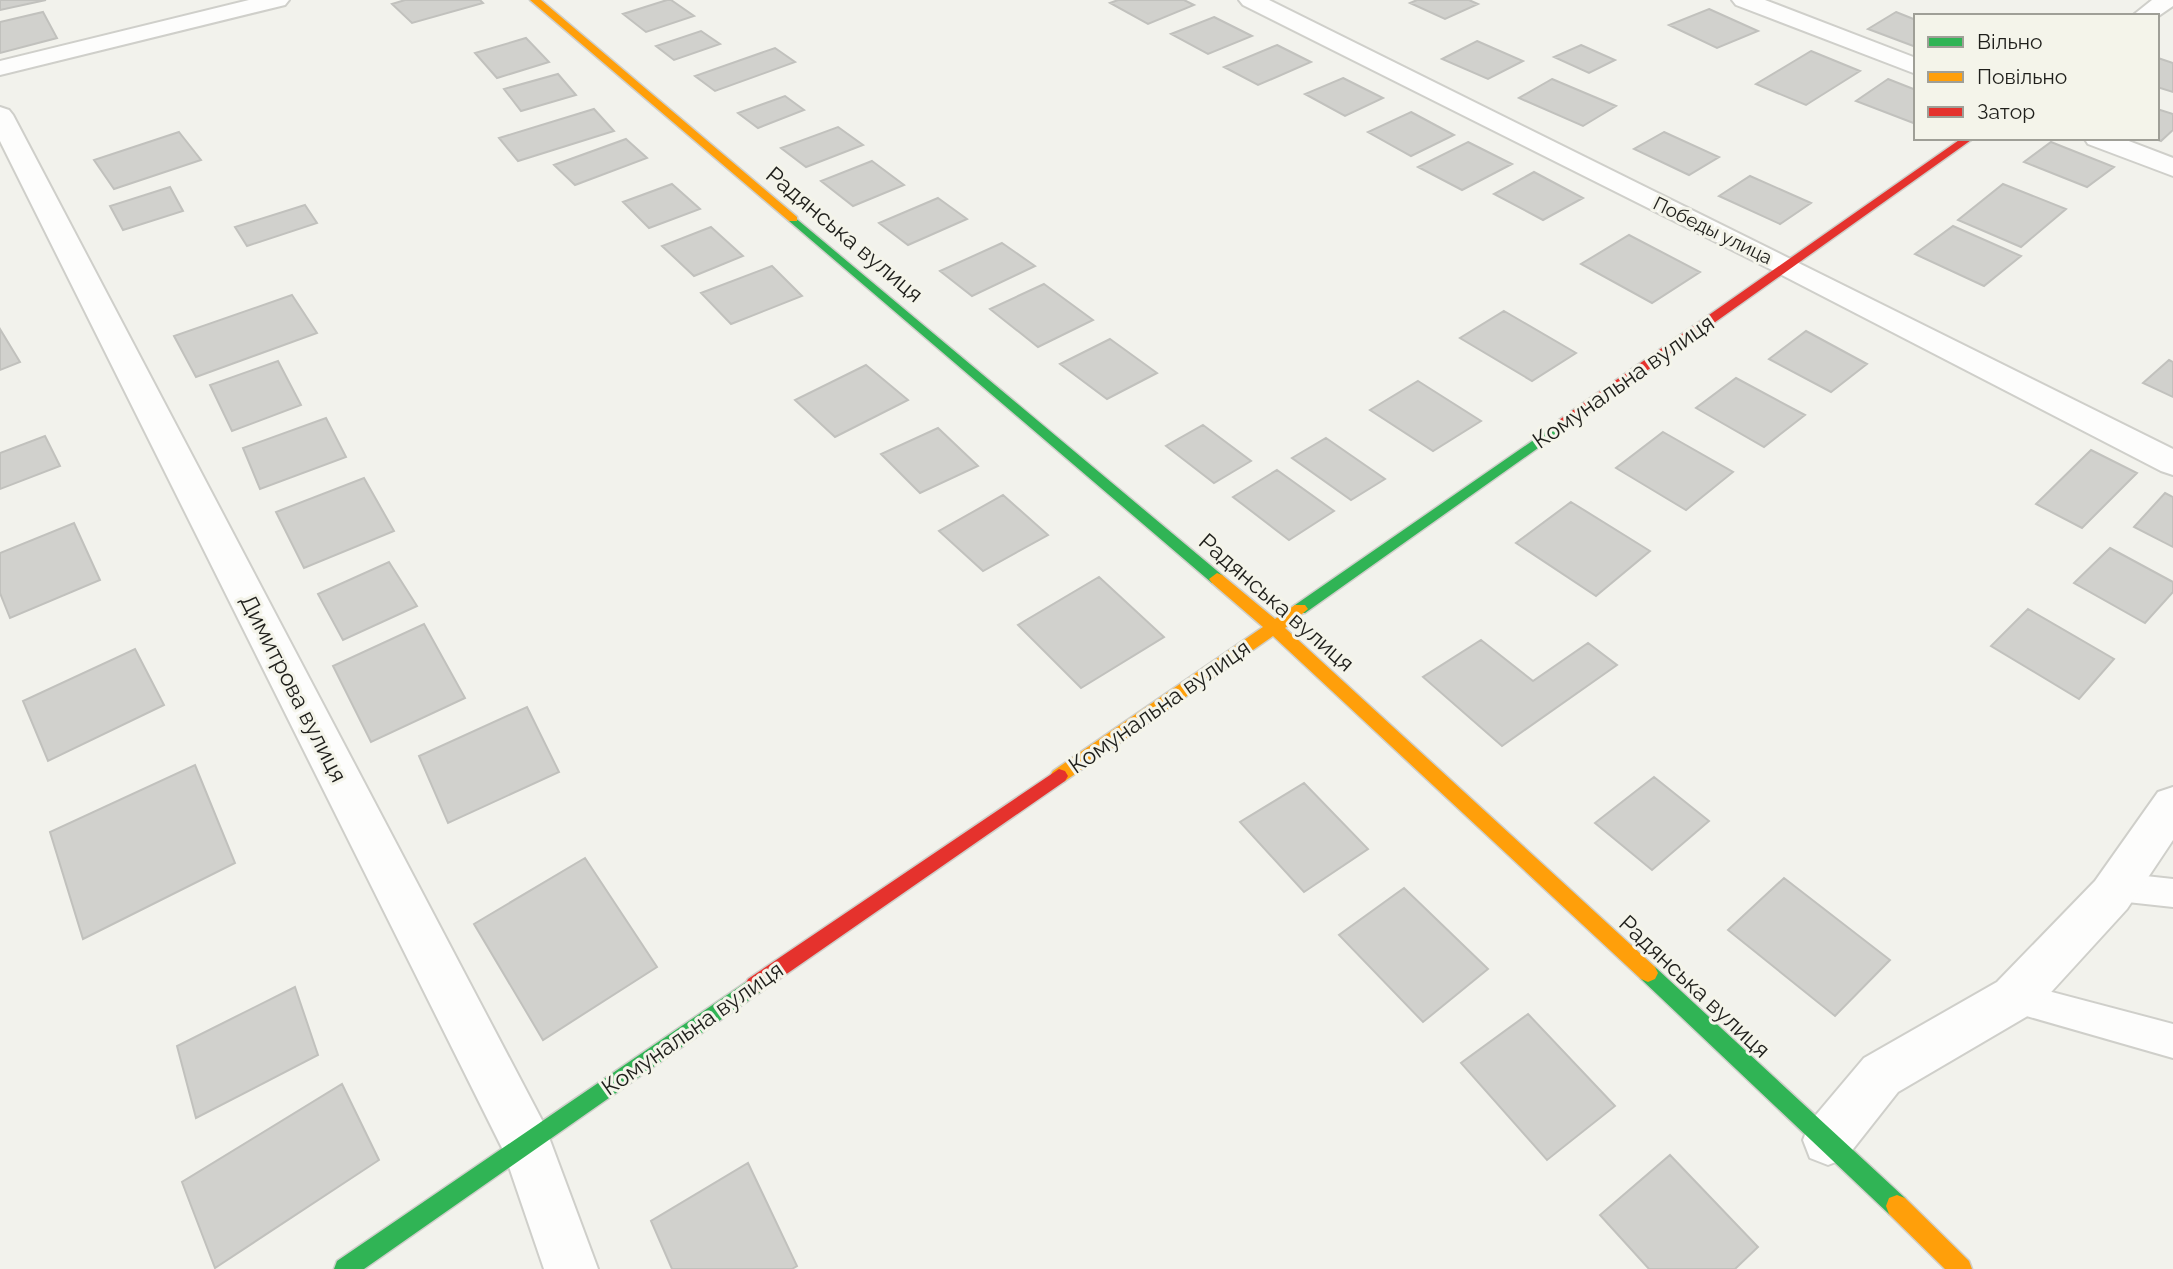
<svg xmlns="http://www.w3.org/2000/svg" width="2173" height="1269" viewBox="0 0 2173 1269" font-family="Raleway,sans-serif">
<rect width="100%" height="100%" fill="#f2f2ec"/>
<!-- building -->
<path fill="#d1d1cd" stroke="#c1c1bd" stroke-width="2" d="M0,0H46L0,10Z
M405,0H480L483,3L412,23L392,4Z
M667,0H671L694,16L646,32L623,14Z
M1118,0H1184L1194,5L1148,24L1110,3Z
M1417,0H1469L1478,4L1445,19L1410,3Z
M1709,9L1758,31L1717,48L1669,25Z
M43,12L57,38L0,53V22Z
M1896,12L1916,20V47L1868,29Z
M1214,17L1252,36L1208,54L1171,34Z
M701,31L720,44L674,60L656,46Z
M526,38L549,62L497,78L475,53Z
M1477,41L1523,61L1488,79L1442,59Z
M1277,45L1311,62L1258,85L1224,67Z
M1581,45L1615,60L1589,73L1554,57Z
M775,48L795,62L715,91L695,76Z
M1811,51L1860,71L1806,105L1756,84Z
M2158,58L2173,63V92L2157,87Z
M558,74L576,95L521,111L504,89Z
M1343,78L1383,98L1345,116L1305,94Z
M1552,79L1616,106L1583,126L1519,98Z
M1888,79L1916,90V124L1856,101Z
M785,96L804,110L758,128L738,113Z
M594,109L614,131L518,161L499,138Z
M2157,109L2173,114V130L2161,141L2153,138H2157Z
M1411,112L1454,135L1411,156L1368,132Z
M838,127L863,145L806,167L781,148Z
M179,132L201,160L114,189L94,160Z
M1664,132L1719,157L1689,175L1634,149Z
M626,139L647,158L575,185L554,165Z
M1468,142L1512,164L1462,190L1418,167Z
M2051,142L2114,167L2087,187L2024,162Z
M872,161L904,185L853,206L821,181Z
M1534,172L1583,198L1543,220L1494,194Z
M1750,176L1811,203L1780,224L1719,196Z
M672,184L700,209L649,228L623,202Z
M2003,184L2066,209L2021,247L1958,220Z
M170,187L183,211L123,230L110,206Z
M938,198L967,219L908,245L879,223Z
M305,205L317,223L247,246L235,227Z
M1953,226L2021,256L1984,286L1915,254Z
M711,227L743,256L694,276L662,246Z
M1629,235L1700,272L1652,303L1581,264Z
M1002,243L1035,266L972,296L940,271Z
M772,266L802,296L731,324L701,293Z
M1044,284L1093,320L1038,347L990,309Z
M292,295L317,333L196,377L174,336Z
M1504,311L1576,353L1532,381L1460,338Z
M0,329L20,362L0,370Z
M1806,331L1867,364L1831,392L1769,359Z
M1110,339L1157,373L1107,399L1060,364Z
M2169,360L2173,362V397L2143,383Z
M278,361L301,405L232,431L210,385Z
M866,365L908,400L835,437L795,400Z
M1736,378L1805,415L1764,447L1696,408Z
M1418,381L1481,421L1433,451L1370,410Z
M326,418L346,457L260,489L243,448Z
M1203,425L1251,461L1214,483L1166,446Z
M938,428L978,466L920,493L881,454Z
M1663,432L1733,472L1686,510L1616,468Z
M45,436L60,466L0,489V453Z
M1326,438L1385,479L1351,500L1292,458Z
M2091,450L2137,473L2082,528L2036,504Z
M1277,470L1334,511L1289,540L1233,497Z
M364,478L394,531L304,568L276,512Z
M2165,493L2173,497V547L2134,527Z
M1003,495L1048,535L983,571L939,531Z
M1571,502L1650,551L1596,596L1516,543Z
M74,523L100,580L10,618L0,593V553Z
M2110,548L2173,582V592L2145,623L2074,583Z
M389,562L417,606L343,640L318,594Z
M1099,577L1164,637L1081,688L1018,625Z
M2028,609L2114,659L2079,699L1991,646Z
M424,624L465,698L371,742L333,666Z
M1481,640L1533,681L1588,643L1617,665L1502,746L1423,677Z
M135,649L164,705L48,761L23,701Z
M527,707L559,772L448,823L419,756Z
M195,765L235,863L83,939L50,832Z
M1654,777L1709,821L1652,870L1595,823Z
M1304,783L1368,849L1304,892L1240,822Z
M585,858L657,967L543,1040L474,924Z
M1784,878L1890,960L1835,1016L1728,930Z
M1404,888L1488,969L1423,1022L1339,935Z
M295,987L318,1055L196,1118L177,1046Z
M1528,1014L1615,1106L1547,1160L1461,1063Z
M342,1084L379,1160L215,1268L182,1182Z
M1670,1155L1758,1247L1735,1269H1649L1600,1215Z
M748,1163L797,1266L792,1269H672L651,1221Z"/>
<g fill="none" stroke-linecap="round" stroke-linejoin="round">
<!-- lane casing -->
<g stroke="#cfcfca" stroke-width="4">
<path id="lane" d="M2118,873L2173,879V907L2118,901L2107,897L2102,887L2107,877Z
M2014,982L2173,1024V1058L2002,1009L1997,998L2002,987Z"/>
</g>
<!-- street casing -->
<g stroke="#cfcfca" stroke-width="4">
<path id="street" d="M249,0H289L285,5L0,75V61Z
M1239,0H1269L2173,449V475L2161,471L1776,272L1243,5Z
M1732,0H1765L1916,58V74L1736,5Z
M2152,0H2173V6L2157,17L2132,16Z
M0,107L9,110L13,115L544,1124L598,1269H544L504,1152L0,141Z
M2084,138H2121L2173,158V176L2088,144Z
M2173,787V840L2127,909L2031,1014L1898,1092L1846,1158L1828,1165L1810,1158L1803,1140L1810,1122L1864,1058L1997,982L2095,881L2158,792Z"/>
</g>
<!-- fast casing -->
<g stroke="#cfcfca" stroke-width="3">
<path id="fast" d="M793,216L1222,575L1225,579L1222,583H1212L789,221V217Z
M1564,419L1571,423L1569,426L1305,613H1295L1292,609L1295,605Z
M1648,964L1655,967L1905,1198L1908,1206L1905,1214L1897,1217L1889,1214L1641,979L1638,973L1641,967Z
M755,976L762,979L765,985L762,991L364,1269H334L337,1261Z"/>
</g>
<!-- slow casing -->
<g stroke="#cfcfca" stroke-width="3">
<path id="slow" d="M530,0H541L797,217V221H789Z
M1217,573L1222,575L1275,619L1295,605H1305L1308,609L1285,628L1655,967L1658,973L1655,979L1648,982L1641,979L1273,636L1065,781L1059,783L1053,781L1050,776L1053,771L1263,627L1212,583L1209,579Z
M1897,1195L1905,1198L1969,1261L1972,1269H1945L1889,1214L1886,1206L1889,1198Z"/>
</g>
<!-- jam casing -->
<g stroke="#cfcfca" stroke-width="3">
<path id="jam" d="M1962,138H1974L1569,426H1559L1557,423L1559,420Z
M1059,769L1065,771L1068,776L1065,781L762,991L755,994L748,991L745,985L748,979Z"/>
</g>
<!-- lane -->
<use href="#lane" fill="#fdfdfc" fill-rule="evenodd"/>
<!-- street -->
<use href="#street" fill="#fdfdfc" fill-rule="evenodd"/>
<!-- fast -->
<use href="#fast" fill="#30b455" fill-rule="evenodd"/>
<!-- slow -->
<use href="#slow" fill="#ff9f0a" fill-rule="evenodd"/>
<!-- jam -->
<use href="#jam" fill="#e5322d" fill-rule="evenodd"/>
</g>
<g text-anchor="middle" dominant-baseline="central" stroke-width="6" stroke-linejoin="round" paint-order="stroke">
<!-- far-street labels -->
<g font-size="19" fill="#1f1f1b" stroke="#f4f4ea">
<text transform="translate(1713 230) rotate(26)">Победы улица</text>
</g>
<!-- street labels -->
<g font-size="23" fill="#1f1f1b" stroke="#f4f4ea">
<text transform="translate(845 234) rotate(40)">Радянська вулиця</text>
<text transform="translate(1623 381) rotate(-35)">Комунальна вулиця</text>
<text transform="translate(1277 602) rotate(41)">Радянська вулиця</text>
<text transform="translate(294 688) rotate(63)">Димитрова вулиця</text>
<text transform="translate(1159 706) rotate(-35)">Комунальна вулиця</text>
<text transform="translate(1695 986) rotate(43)">Радянська вулиця</text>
<text transform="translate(692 1028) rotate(-35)">Комунальна вулиця</text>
</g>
</g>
<!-- legend -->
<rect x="1914" y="14" width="245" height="126" fill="#f4f4ea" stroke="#9f9f97" stroke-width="2"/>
<rect x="1928" y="37" width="35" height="10" fill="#30b455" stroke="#9f9f97" stroke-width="2"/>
<text x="1977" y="49" font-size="21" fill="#1f1f1b">Вільно</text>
<rect x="1928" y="72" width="35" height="10" fill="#ff9f0a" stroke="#9f9f97" stroke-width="2"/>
<text x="1977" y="84" font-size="21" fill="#1f1f1b">Повільно</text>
<rect x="1928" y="107" width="35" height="10" fill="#e5322d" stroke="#9f9f97" stroke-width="2"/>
<text x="1977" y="119" font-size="21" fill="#1f1f1b">Затор</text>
</svg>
